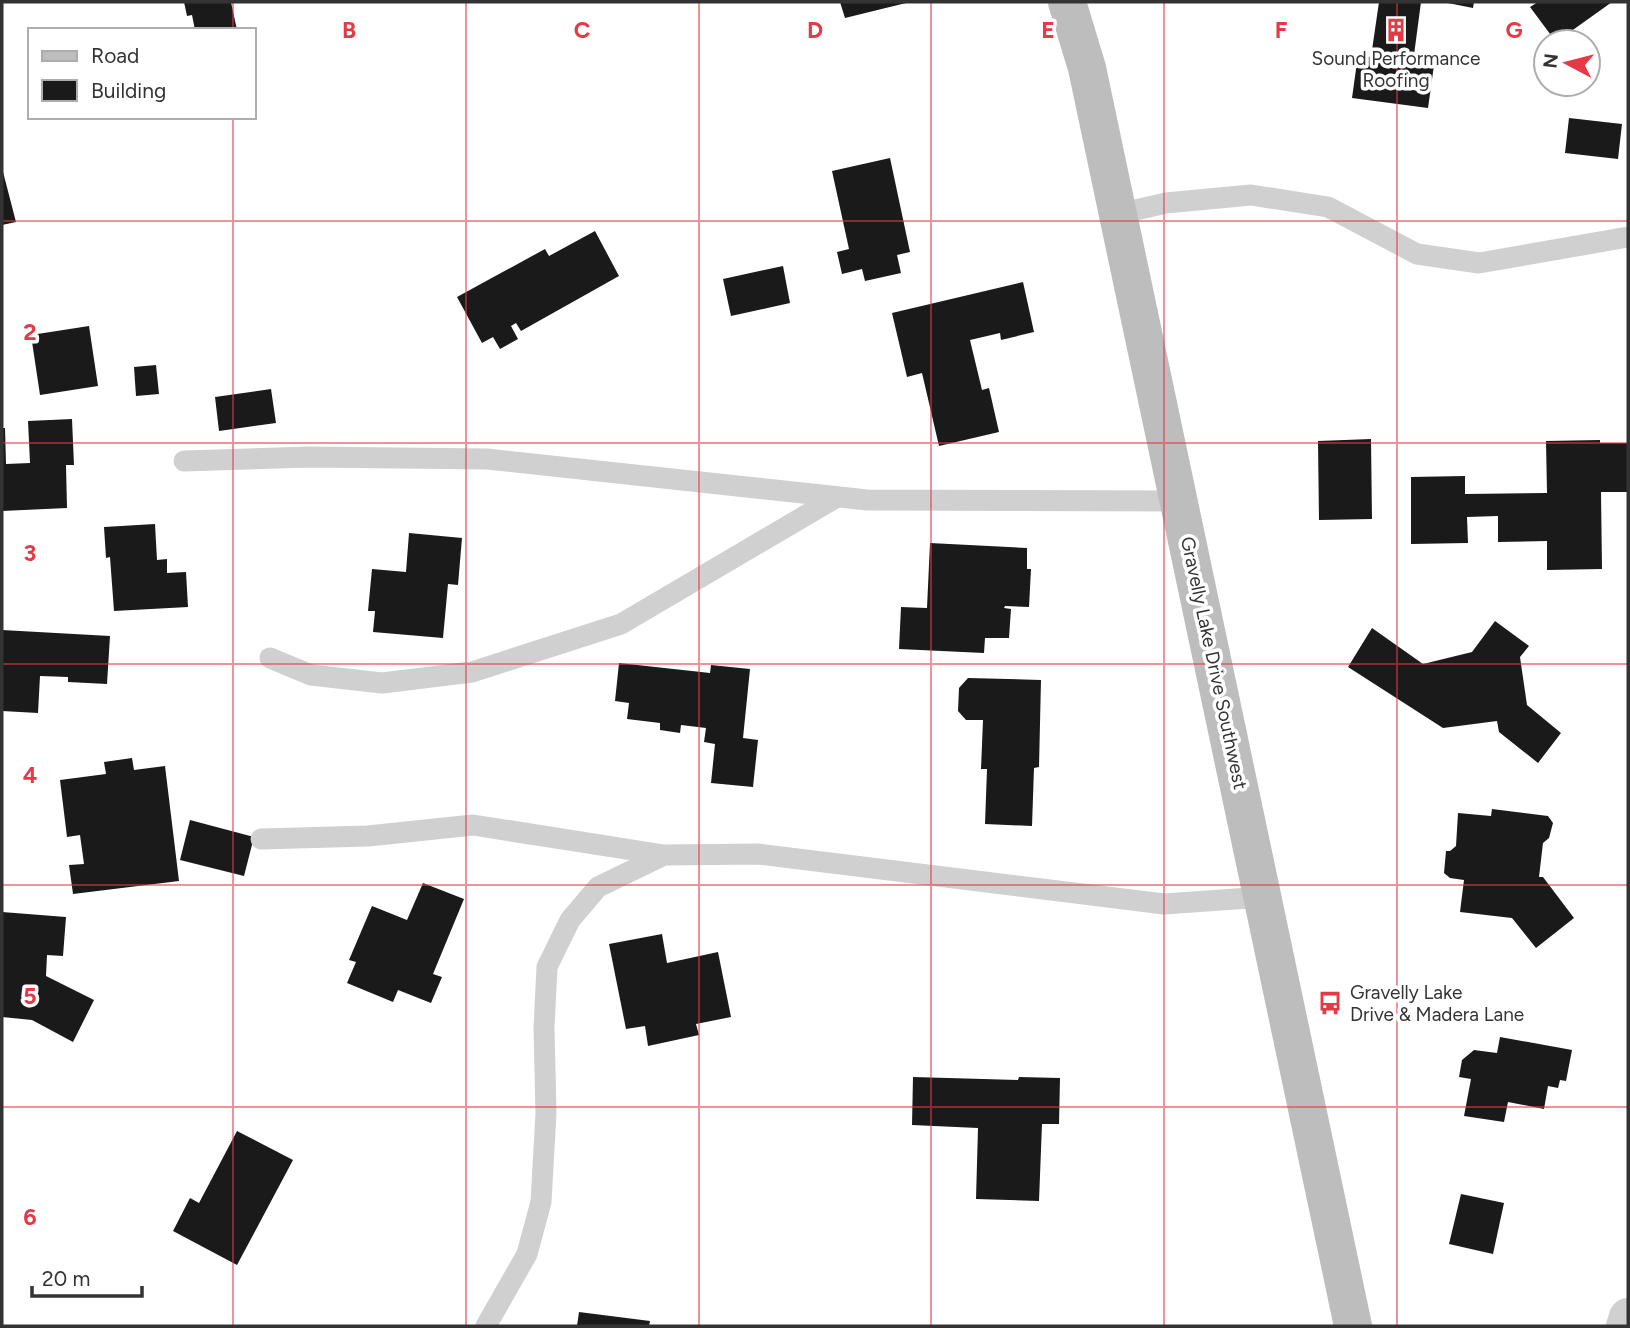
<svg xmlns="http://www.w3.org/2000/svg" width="1630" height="1328" viewBox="0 0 1630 1328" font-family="Figtree,sans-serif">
<rect width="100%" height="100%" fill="#fff"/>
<!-- building -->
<path fill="#1a1a1a" d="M184,2H231L237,30H195L192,15L187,16Z
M840,2H905L906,3L845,18Z
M1379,2H1421L1414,55L1435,58L1428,108L1352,98L1358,55L1371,57Z
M1443,2H1474L1473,8Z
M1538,2H1612L1556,42L1530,7Z
M1569,118L1622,124L1618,159L1565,153Z
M890,158L910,252L897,255L901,273L865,281L862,269L842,274L837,252L849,249L832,171Z
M2,168L16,222L2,225Z
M595,231L619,276L521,331L516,323L511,326L518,339L500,349L493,337L482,343L457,297L545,249L549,256Z
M783,266L790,303L731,316L723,279Z
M1023,282L1034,332L1001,340L1000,333L970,340L982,390L989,388L999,432L939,446L922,373L907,377L892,313Z
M89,326L98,386L40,395L31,335Z
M156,365L159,394L136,396L134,367Z
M271,389L276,423L219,431L215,397Z
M72,419L74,465H66L67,508L2,511V428H5L6,464L30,463L28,421Z
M1371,439L1372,519L1319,520L1318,441Z
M1600,440V443H1628V492H1601L1602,569L1547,570V541L1498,542V516L1467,517L1468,543L1411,544V477L1465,476V494L1547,493L1546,441Z
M155,524L157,560L167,559V573L186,572L188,607L114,611L110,557L106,558L104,527Z
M409,533L462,538L458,585L448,584L443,638L373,632L375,611H368L372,569L406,572Z
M930,543L1027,548V569H1031L1029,607L1005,606L1004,608L1011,609L1009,638H985L984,653L899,649L901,607L927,608Z
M1495,621L1529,646L1520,657L1527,705L1561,733L1538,763L1499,732L1497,721L1443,728L1348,667L1372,628L1423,664L1472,652Z
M2,630L110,636L107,684L68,682V677L40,676L38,713L2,711Z
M619,663L710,673L711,665L750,669L743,738L758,740L753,787L711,783L715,744L704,742L706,728L681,725L680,733L660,730V723L627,719L629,703L615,701Z
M968,678L1041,680L1039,767L1034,768L1032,826L985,824L987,769H981L983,720H966L958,711L959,688Z
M132,758L134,770L165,766L179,881L73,894L69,865L84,864L80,835L67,837L60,780L106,774L104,762Z
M1492,809L1548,816L1553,823L1549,838L1543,843L1539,877H1543L1574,918L1536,948L1512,918L1460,912L1464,880L1450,878L1444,873L1446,851H1450L1456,846L1458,813L1491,816Z
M190,820L254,837L244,876L180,860Z
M423,883L464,899L433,974L442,977L431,1003L398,990L393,1002L347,983L356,962L349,960L372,906L407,920Z
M2,912L66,917L63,956L47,955L46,976L94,1000L73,1042L32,1020L2,1017Z
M662,934L667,963L718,952L731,1017L696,1024L699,1035L648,1046L645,1026L626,1029L609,944Z
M1500,1037L1572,1050L1566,1081L1560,1080L1558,1088L1548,1086L1544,1109L1508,1102L1504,1122L1464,1116L1471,1079L1459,1077L1462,1060L1474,1050L1497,1053Z
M913,1077L1018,1080L1019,1077L1060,1078L1059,1124H1042L1039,1201L976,1199L978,1128L912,1125Z
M237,1131L293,1160L237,1265L173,1231L190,1198L199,1203Z
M1461,1194L1504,1203L1493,1254L1449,1244Z
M579,1312L650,1321L649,1326H577Z"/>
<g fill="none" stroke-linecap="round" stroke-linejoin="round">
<!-- lane -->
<path stroke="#d0d0d0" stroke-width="21" d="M1118,214L1166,203L1251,195L1328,207L1417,254L1479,263L1628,237
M184,461L309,457L487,459L867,500L1179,501
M270,658L311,675L382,683L472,672L621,624L837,497
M261,839L368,836L473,825L664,855
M486,1326L527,1254L541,1202L546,1113L544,1028L547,967L570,920L598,887L664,855L758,854L1164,904L1264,897"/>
<!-- street -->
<path stroke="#d0d0d0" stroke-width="38" d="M1625,1326L1628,1317"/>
<!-- secondary -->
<path stroke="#bdbdbd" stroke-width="38" d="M1067,2L1087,68L1353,1326"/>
</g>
<!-- grid -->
<path fill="none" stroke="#e63946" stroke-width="2" stroke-opacity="0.55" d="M233,2V30M466,2V1326M699,2V1326M931,2V1326M1164,2V1326M1397,2V1326M233,117V1326M2,221H1628M2,443H1628M2,664H1628M2,885H1628M2,1107H1628"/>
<!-- icons -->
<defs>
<g id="building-bare" transform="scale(1.89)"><path d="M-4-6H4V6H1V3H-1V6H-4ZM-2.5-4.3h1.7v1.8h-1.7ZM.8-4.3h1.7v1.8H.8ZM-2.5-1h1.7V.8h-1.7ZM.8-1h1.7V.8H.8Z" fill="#e63946" stroke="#fff" stroke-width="2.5" paint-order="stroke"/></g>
<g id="bus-bare" transform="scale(1.89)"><path d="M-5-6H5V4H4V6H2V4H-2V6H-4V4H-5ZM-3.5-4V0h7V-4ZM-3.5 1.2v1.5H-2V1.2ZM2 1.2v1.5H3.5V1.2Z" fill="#e63946" stroke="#fff" stroke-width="2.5" paint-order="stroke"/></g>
</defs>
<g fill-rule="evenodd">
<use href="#building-bare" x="1396" y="30"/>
<use href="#bus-bare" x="1330" y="1003"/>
</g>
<g text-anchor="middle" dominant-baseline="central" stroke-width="7" stroke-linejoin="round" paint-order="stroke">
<!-- poi labels -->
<g font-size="19" fill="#333" stroke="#fff">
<text x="1396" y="58">Sound Performance<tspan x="1396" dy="22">Roofing</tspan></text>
<text x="1350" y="992" text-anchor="start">Gravelly Lake<tspan x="1350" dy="22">Drive &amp; Madera Lane</tspan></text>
</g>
<!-- street labels -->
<g font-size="19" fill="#333" stroke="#fff">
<text transform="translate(1214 663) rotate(78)">Gravelly Lake Drive Southwest</text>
</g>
</g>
<g font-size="23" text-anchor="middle" font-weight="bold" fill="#e63946" stroke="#fff" stroke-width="7" stroke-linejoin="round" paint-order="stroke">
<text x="349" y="38">B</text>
<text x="582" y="38">C</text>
<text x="815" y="38">D</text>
<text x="1048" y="38">E</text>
<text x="1281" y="38">F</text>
<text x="1514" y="38">G</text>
<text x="30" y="340">2</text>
<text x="30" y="561">3</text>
<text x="30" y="783">4</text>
<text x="30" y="1004">5</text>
<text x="30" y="1225">6</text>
</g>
<!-- border -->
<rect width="1630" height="1328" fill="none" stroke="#333333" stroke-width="7"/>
<!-- legend -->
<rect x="28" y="28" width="228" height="91" fill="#ffffff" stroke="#adadad" stroke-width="2"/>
<rect x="42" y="51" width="35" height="10" fill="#bdbdbd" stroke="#adadad" stroke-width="2"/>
<text x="91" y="63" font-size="21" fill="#333333">Road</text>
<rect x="42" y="80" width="35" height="21" fill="#1a1a1a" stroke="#adadad" stroke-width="2"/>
<text x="91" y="98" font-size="21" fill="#333333">Building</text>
<!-- north arrow -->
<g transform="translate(1567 63) rotate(277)"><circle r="33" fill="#ffffff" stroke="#adadad" stroke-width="2"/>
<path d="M0-5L12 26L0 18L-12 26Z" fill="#e63946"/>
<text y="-10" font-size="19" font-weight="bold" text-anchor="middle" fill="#333333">N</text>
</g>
<!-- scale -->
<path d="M32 1286v10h110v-10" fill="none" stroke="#333333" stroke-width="3.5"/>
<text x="42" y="1286" font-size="21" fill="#333333" stroke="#ffffff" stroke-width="5" paint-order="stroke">20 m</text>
</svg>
